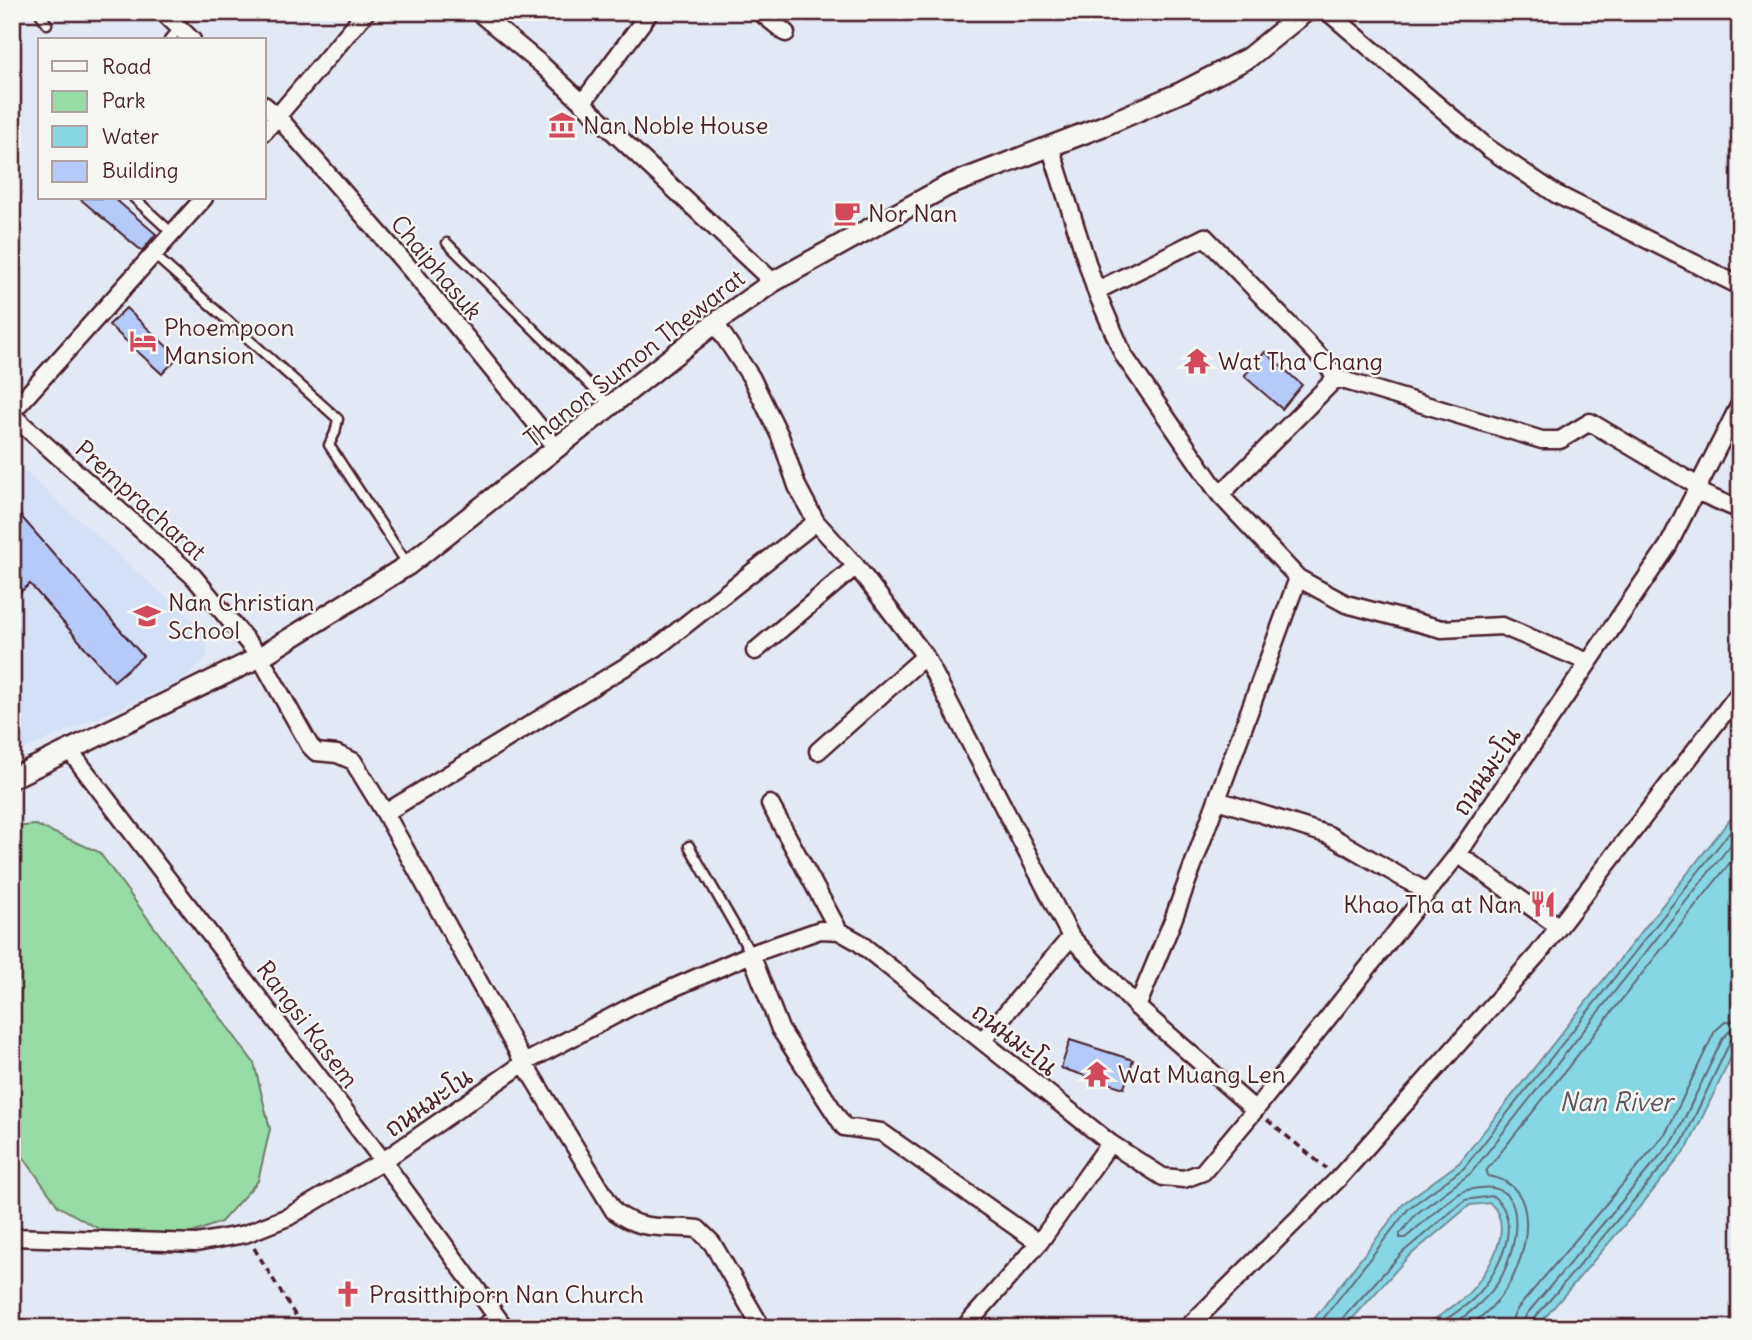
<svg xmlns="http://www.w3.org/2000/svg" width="1752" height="1340" viewBox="0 0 1752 1340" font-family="Delius,'Playpen Sans Thai',sans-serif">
<rect width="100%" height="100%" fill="#e2e9f4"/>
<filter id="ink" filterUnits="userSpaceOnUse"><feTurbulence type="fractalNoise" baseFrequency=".0143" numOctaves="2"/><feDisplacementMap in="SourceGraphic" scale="14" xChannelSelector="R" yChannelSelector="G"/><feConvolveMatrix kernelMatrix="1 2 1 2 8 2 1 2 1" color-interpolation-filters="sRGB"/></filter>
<g filter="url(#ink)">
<!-- built -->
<path fill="#d4e0f6" d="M12,460L205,632L208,656L184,680L12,755V599L30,584L114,681L142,656L12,506Z"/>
<!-- green -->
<path fill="#97dba6" stroke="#707d68" stroke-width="2" d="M36,825L99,852L254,1063L270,1129L258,1181L221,1222L174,1240L115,1238L58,1206L12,1141V827Z"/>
<!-- water -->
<path fill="#87d6e3" stroke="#6f8d99" stroke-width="2" d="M1740,807V1039L1688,1147L1643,1203L1536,1328H1422C1437,1317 1454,1307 1467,1295C1487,1275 1517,1227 1490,1203L1470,1205L1408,1257L1344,1328H1307L1404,1203L1459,1163Z"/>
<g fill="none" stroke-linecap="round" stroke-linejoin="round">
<!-- shore -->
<path stroke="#626875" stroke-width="2" d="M1316,1328L1409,1208L1464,1168L1740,819
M1339,1328L1341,1320L1403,1252L1465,1200L1493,1196C1527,1223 1495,1280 1470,1302C1459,1311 1446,1319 1434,1328
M1449,1328C1467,1315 1484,1302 1497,1284C1515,1258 1534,1181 1480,1188C1474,1189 1468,1189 1464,1191C1449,1197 1419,1227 1405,1238H1400V1234L1416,1214L1471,1173L1740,833
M1467,1328C1482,1317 1496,1305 1506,1289C1528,1256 1544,1183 1487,1176L1486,1171L1740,850
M1512,1328L1513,1317L1518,1308L1666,1133L1715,1031L1725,1022L1740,1019
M1522,1328L1526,1315L1675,1138L1723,1038L1730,1031L1740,1029
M1531,1328L1533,1320L1682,1143L1730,1042L1740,1038"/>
</g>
<!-- building -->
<path fill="#b5caf9" stroke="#4a1f2b" stroke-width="2" d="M79,198H114L156,234L142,251Z
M126,308L178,357L162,374L109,325Z
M1265,352L1302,385L1282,409L1244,376Z
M12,506L143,656L114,681L30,584L12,599Z
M1070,1040L1133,1060L1124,1088L1061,1068Z"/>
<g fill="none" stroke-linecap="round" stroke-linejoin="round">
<!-- service casing -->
<g stroke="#4a1f2b" stroke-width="13">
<path id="service" d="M39,12L47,24
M169,40L179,29
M134,198L172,233
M447,243L609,404
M153,254L338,419L335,433L329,445L408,565
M689,846L751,954"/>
</g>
<!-- minor casing -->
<g stroke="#4a1f2b" stroke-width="21">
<path id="minor" d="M163,12L192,40
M478,12L542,65L773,282
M760,12L786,33
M1328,12L1488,148L1556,194L1740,286
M583,102L650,12
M264,105L278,117L411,270L557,449
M264,132L366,12
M1050,146L1096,291L1124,356L1220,495L1298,578L1346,604L1442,629L1502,626L1588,662
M1096,291L1205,237L1326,363L1336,378L1542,440H1560L1590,422L1698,486
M715,323L751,377L780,436L797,486L816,522L856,566L925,656L1071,937L1137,1007L1255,1110
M12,412L204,198
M12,415L193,576L260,657L310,746L316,752L337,754L353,761L385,813L524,1063L614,1211C643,1233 663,1225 698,1229L712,1243L762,1328
M1696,491L1740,510
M1220,495L1336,378
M755,651L856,566
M70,751L383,1161L505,1328
M818,751L925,656
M1217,800L1329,835L1427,892
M770,804L839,931
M385,813L656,648L816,522
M1458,854L1559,927
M751,954L780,1029L844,1127L881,1132L1039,1243
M1137,1007L1173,920L1298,578
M982,1041L1071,937
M12,1237L196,1243L245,1234L288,1217L383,1161L524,1063L634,1005L751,954L820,930L839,931L857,941L1110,1143L1163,1177L1184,1179L1203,1172L1255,1110L1458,854L1668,546L1740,404
M482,1328L497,1317
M964,1328L1039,1243L1110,1143
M1187,1328L1338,1179L1538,954L1740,692"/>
</g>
<!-- tertiary casing -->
<g stroke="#4a1f2b" stroke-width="24">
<path id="tertiary" d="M12,778L260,657L408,565L715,323L773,282L947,186L1103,126L1182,92L1248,58L1305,12"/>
</g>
<!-- path -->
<path stroke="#4a1f2b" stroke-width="3.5" stroke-dasharray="7 5" stroke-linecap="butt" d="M1267,1120L1326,1168
M254,1248L303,1328"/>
<!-- service -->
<use href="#service" stroke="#f6f6f2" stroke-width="8"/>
<!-- minor -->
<use href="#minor" stroke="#f6f6f2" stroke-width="16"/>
<!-- tertiary -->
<use href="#tertiary" stroke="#f6f6f2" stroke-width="19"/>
</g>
</g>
<!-- icons -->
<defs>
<g id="museum-bare" transform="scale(2.1)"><path d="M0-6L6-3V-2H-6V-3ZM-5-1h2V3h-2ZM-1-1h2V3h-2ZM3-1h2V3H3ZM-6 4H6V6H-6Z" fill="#d1495b" stroke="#f6f6f2" stroke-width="2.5" paint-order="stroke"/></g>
<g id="cafe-bare" transform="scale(2.1)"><path d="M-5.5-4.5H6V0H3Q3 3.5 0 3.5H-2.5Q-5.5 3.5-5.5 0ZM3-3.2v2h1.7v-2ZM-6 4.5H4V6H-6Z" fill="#d1495b" stroke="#f6f6f2" stroke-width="2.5" paint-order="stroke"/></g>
<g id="hotel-bare" transform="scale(2.1)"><path d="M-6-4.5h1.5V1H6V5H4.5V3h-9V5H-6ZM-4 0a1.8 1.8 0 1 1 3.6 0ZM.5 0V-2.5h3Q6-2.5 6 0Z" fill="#d1495b" stroke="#f6f6f2" stroke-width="2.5" paint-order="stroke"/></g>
<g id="temple-bare" transform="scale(2.1)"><path d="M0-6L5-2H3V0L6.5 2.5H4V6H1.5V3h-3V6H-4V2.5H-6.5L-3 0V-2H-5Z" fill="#d1495b" stroke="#f6f6f2" stroke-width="2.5" paint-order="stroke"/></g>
<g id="school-bare" transform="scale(2.1)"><path d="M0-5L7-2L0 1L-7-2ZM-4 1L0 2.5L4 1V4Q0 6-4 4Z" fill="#d1495b" stroke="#f6f6f2" stroke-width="2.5" paint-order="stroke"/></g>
<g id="restaurant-bare" transform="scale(2.1)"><path d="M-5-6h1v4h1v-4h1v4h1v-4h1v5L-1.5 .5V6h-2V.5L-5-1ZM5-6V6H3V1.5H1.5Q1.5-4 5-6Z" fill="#d1495b" stroke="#f6f6f2" stroke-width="2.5" paint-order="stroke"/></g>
<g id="church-bare" transform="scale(2.1)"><path d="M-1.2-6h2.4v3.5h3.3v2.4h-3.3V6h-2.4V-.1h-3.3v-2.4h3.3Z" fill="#d1495b" stroke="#f6f6f2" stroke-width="2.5" paint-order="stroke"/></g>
</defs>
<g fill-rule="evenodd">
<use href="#museum-bare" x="562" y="125"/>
<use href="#cafe-bare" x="847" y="213"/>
<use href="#hotel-bare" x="143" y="341"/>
<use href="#temple-bare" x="1197" y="361"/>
<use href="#school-bare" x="147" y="616"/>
<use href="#restaurant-bare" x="1543" y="904"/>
<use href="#temple-bare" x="1097" y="1074"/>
<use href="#church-bare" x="348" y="1294"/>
</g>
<g text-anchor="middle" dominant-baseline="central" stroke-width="5" stroke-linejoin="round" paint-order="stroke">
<!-- poi labels -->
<g font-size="24" fill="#4a1f2b" stroke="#f6f6f2" text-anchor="start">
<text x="583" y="125">Nan Noble House</text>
<text x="868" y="213">Nor Nan</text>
<text x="164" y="327">Phoempoon<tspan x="164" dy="28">Mansion</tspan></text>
<text x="1218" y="361">Wat Tha Chang</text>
<text x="168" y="602">Nan Christian<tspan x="168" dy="28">School</tspan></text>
<text x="1522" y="904" text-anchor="end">Khao Tha at Nan</text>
<text x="1118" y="1074">Wat Muang Len</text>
<text x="369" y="1294">Prasitthiporn Nan Church</text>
</g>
<!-- street labels -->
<g font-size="24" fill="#4a1f2b" stroke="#f6f6f2">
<text transform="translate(437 267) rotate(50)">Chaiphasuk</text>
<text transform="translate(634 358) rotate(-38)">Thanon Sumon Thewarat</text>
<text transform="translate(141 500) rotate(42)">Prempracharat</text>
<text transform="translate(1486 771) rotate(-56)">ถนนมะโน</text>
<text transform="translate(308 1024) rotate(53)">Rangsi Kasem</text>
<text transform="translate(1015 1039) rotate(38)">ถนนมะโน</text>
<text transform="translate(428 1102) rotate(-35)">ถนนมะโน</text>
</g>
<!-- water labels -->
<g font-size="26" font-style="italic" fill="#5c5662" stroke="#f6f6f2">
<text x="1616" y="1101">Nan River</text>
</g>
</g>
<!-- margin -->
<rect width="1752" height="1340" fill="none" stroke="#f6f6f2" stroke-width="42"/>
<rect x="21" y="21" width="1710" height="1298" fill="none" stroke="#4a1f2b" stroke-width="2.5" filter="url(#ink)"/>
<!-- legend -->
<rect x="38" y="38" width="228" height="161" fill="#f6f6f2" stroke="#b1a0a2" stroke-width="2"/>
<rect x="52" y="61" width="35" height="10" fill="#f6f6f2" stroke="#b1a0a2" stroke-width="2"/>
<text x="102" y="74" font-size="21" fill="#4a1f2b">Road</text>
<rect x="52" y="91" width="35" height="21" fill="#97dba6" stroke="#b1a0a2" stroke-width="2"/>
<text x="102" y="108" font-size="21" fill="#4a1f2b">Park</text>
<rect x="52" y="126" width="35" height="21" fill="#87d6e3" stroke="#b1a0a2" stroke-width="2"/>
<text x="102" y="144" font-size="21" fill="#4a1f2b">Water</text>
<rect x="52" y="161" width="35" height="21" fill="#b5caf9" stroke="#b1a0a2" stroke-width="2"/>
<text x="102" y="178" font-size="21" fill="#4a1f2b">Building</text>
</svg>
